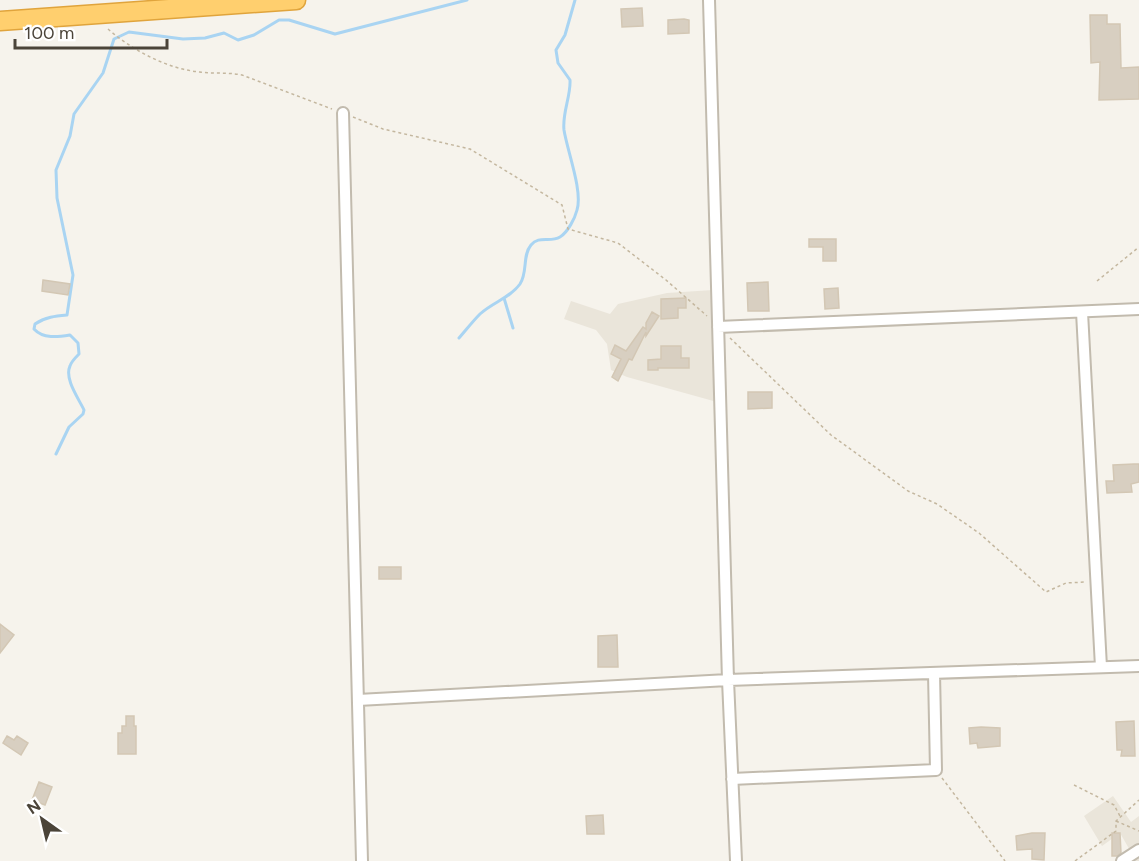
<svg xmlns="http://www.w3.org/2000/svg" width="1139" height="861" viewBox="0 0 1139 861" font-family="Figtree,sans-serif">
<rect width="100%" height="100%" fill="#f6f3ec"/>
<!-- residential -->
<path fill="#eae5da" d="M713,290L717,402L627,377L611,370L607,344L596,330L564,319L571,301L610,314L618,304L667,293Z
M1113,796L1131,822L1139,816V861H1120L1131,852L1120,833L1102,846L1084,816Z"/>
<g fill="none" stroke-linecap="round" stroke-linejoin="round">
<!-- stream -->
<path stroke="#a9d4f2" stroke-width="3" d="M504,298L513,328
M459,338C466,330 473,321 480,314C493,302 510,298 520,284C528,272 522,256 531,245C539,235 550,243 560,237C568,232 575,218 577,210C583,191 567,150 564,130C562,113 571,96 570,80L558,63L556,50L565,35L575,0
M56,454L69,427L83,414L84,410C79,399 64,379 70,366C71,362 76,357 79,354L78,343L70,335C58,337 43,339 34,329L35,324C45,317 56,316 67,315L73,275L57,198L56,170L70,136L74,114L103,73L114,39L129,32L183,39L205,38L224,33L238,40L254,35L279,20H289L335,34L467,0"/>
</g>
<!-- building -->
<path fill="#d8cfc1" stroke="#d3c7b4" stroke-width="1.5" d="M642,8L643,26L622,27L621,9Z
M1090,15H1107V24H1120L1121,68L1139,67V99L1099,100L1100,62L1091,63Z
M684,19L689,20V33L668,34V20Z
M809,239H836V261H823V247H809Z
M43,280L70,284L68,295L42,291Z
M768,282L769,311H748L747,283Z
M838,288L839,308L825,309L824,289Z
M686,298V308H678V318L661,319V299Z
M652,312L659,316L646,336V332L632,360L629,359L618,381L612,377L621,359L611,354L615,345L626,351L643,327L646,329V323Z
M661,346H681V358H689V368H658V370H648V360L661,359Z
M748,392H772V408L748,409Z
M1134,464H1139V482L1131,484L1132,492L1107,493L1106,481H1114L1113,465Z
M379,567H401V579H379Z
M0,624L14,635L0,653Z
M617,635L618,667H598V636Z
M126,716H134V726H136V754H118V733H122V726H126Z
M1134,721L1135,756H1121L1122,750H1117L1116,722Z
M981,727L1000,728V746L978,748L977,743L970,744L969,728Z
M7,736L14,740L17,736L28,743L21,755L3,743Z
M39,782L52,787L45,805L32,800Z
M603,815L604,834H587L586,816Z
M1032,833H1045L1044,860L1032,859V849L1017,850L1016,836Z
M1112,833H1120L1121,853L1117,856H1112Z"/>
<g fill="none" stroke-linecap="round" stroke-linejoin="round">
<!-- street casing -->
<g stroke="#c2bbae" stroke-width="14">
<path id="street" d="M709,0L728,680L736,861
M343,113L362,861
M1082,312L1101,667
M718,327L1139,309
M358,700L728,680L1139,666
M732,779L936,770L934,673
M1122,861L1139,850"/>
</g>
<!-- highway casing -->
<g stroke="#e0a43c" stroke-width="21">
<path id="highway" d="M0,21L296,0"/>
</g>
<!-- path -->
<path stroke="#c4b79f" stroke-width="1.5" stroke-dasharray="3 3" stroke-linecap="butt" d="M108,29C132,50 167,69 200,72C214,74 227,72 242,75L332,109
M353,117L383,129L470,149L562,205L568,229L618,243L666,280L707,316
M1097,281L1139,247
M730,338L831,435L908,491L937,504L979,533L1046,592L1066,583L1085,582
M942,778L1005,861
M1074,785L1114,805L1120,816
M1116,821L1139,831
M1075,861L1116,831V821L1139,800"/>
<!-- street -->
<use href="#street" stroke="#fff" stroke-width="10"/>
<!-- highway -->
<use href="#highway" stroke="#ffcf6e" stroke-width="18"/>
</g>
<!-- north arrow -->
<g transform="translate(42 819) rotate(326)" stroke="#ffffff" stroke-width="4.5" paint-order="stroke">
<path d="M0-4.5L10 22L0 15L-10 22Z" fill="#4b4439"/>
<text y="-9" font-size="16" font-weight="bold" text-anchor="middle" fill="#4b4439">N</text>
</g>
<!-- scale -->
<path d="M15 39v9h152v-9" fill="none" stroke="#4b4439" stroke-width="3"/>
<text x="24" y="39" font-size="18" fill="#4b4439" stroke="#ffffff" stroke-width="4.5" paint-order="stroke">100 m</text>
</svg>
